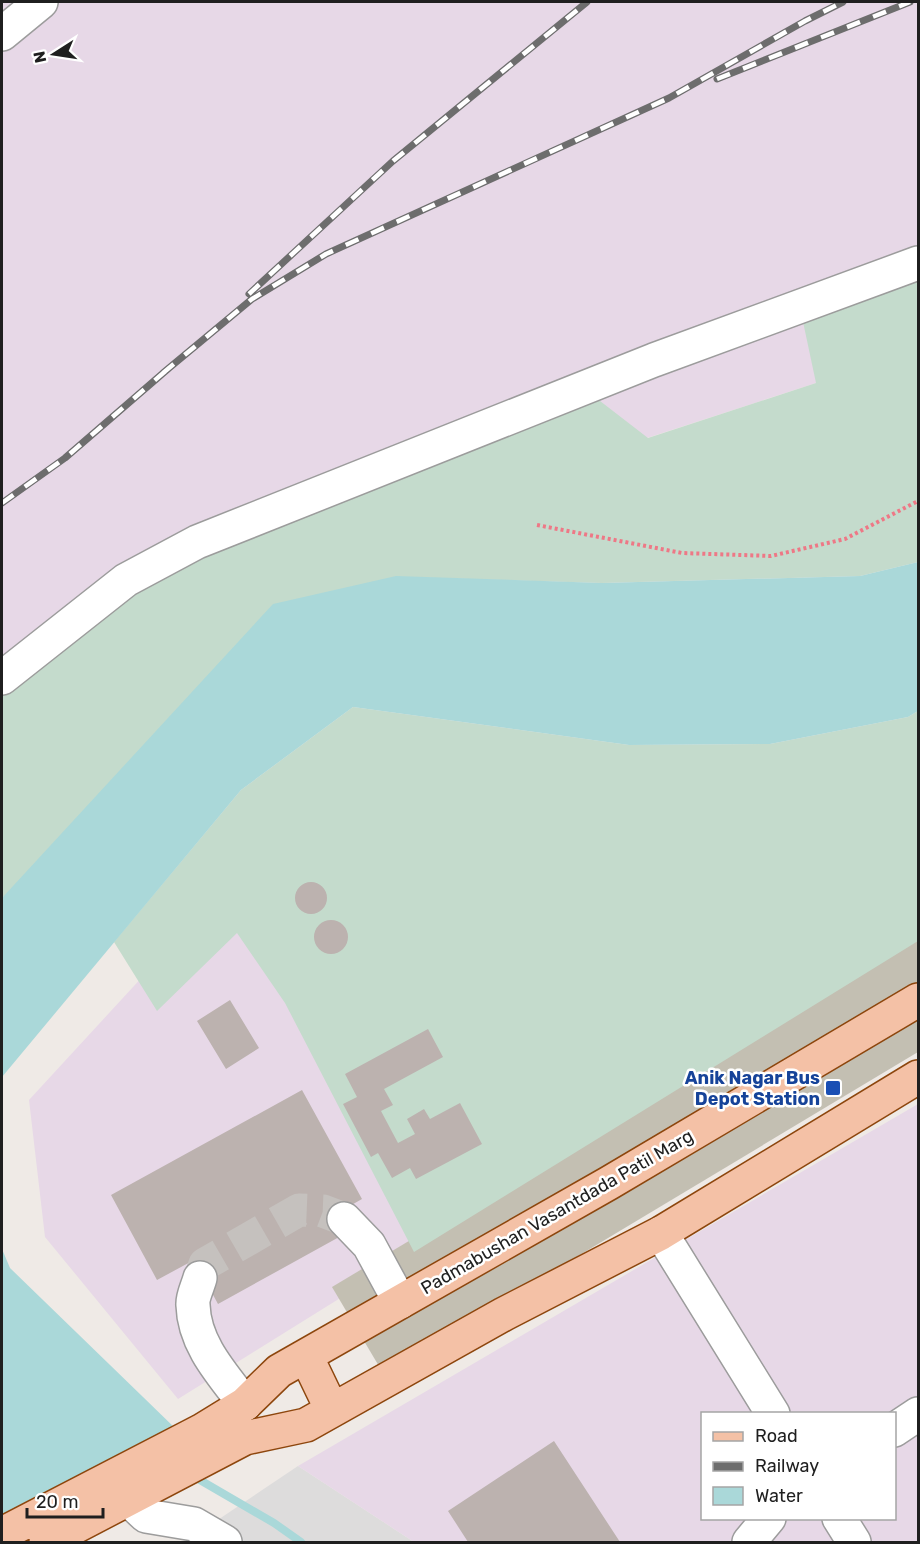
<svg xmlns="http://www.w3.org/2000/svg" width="920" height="1544" viewBox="0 0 920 1544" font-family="Rubik,sans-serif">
<rect width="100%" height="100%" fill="#efeae6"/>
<!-- residential -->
<path fill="#dddcdc" d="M298,1466L414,1542H185Z"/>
<!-- industrial -->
<path fill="#e7d8e7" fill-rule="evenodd" d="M2,2H918V278L816,383L647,438L2,683Z
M353,748L644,1109L178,1399L45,1237L29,1100Z
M918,1104V1542H414L298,1466ZM702,1414H894V1518H702Z"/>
<!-- construction -->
<path fill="#c3bfb2" d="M918,936V1052L383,1373L332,1287Z"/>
<!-- wetland -->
<path fill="#c4dbcc" d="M918,278V562L860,576L602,583L401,577L2,898V683L145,578L591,394L648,438L816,383L802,317Z
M353,707L629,745L770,744L908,717L918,711V941L414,1252L285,1003L237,933L157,1011L114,942L241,790Z"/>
<!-- water -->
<path fill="#aad8d9" d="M918,562V711L908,717L770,744L629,745L353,707L241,790L2,1077V898L273,604L396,576L602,583L860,576Z
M2,1249L10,1268L176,1429L59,1542H25L14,1514L2,1517Z"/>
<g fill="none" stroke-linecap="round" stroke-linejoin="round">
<!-- stream -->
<path stroke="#aad8d9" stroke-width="8" d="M193,1476L274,1523L301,1542"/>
</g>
<!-- building -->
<path fill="#bcb2af" d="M295 898a16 16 0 1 1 32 0a16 16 0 1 1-32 0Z
M314 937a17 17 0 1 1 34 0a17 17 0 1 1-34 0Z
M230,1000L259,1048L226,1069L197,1021Z
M428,1029L443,1057L384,1089L393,1105L381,1111L398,1143L415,1134L407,1119L424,1109L430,1119L460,1103L482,1144L416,1179L410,1168L392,1178L378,1153L371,1157L343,1104L357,1097L345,1074Z
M302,1090L362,1199L339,1212L350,1231L218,1304L194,1260L157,1280L111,1195Z
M554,1441L620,1542H468L448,1511Z"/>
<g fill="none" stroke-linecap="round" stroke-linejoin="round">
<!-- minor-tunnel -->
<path stroke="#c5c1be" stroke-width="33" stroke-dasharray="33 16" stroke-linecap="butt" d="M200,1278L205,1264L299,1210L323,1211L344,1219"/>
<!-- minor casing -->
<g stroke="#9c9c9c" stroke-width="36">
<path id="minor" d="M2,34L41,2
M2,678L126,580L197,542L654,360L918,263
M344,1219L369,1245L400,1302
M661,1233L773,1414
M200,1278C198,1286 192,1297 193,1305C194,1344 222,1374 245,1404
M894,1430L918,1414
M129,1500L146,1516L194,1524L225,1542
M839,1518L854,1542
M749,1542L769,1518"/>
</g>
<!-- major casing -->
<g stroke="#8d460d" stroke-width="36">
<path id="major" d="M306,1356L332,1410
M2,1534L201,1431L245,1404L279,1371L609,1183L918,1000
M46,1542L245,1438L306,1425L504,1314L661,1233L918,1077"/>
</g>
<!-- path -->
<path stroke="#ee7886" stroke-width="4" stroke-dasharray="3 3" stroke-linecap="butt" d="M537,525L682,553L771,556L845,539L918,501"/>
<!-- minor -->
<use href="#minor" stroke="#fff" stroke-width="33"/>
<!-- major -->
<use href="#major" stroke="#f4c1a6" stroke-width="33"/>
<!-- rail casing -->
<g stroke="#6d6d6d" stroke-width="7">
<path id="rail" d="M717,79L910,2
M249,294L393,161L587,2
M163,373L252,299L326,254L669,98L805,21L843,2
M2,503L65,458L169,368"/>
</g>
<!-- rail -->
<use href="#rail" stroke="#fff" stroke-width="4.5" stroke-dasharray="14" stroke-linecap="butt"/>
</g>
<!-- markers -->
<rect fill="#1a4fb4" stroke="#fff" stroke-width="2" x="825" y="1080" width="16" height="16" rx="3"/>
<g text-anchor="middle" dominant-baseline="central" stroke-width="5" stroke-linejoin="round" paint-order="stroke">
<!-- transit labels -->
<g font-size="18" font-weight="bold" fill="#164399" stroke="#fff" text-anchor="end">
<text x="820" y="1078">Anik Nagar Bus<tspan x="820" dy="21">Depot Station</tspan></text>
</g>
<!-- street labels -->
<g font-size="18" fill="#1f1f1f" stroke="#fff">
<text transform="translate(557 1212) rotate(-30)">Padmabushan Vasantdada Patil Marg</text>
</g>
</g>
<!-- border -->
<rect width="920" height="1544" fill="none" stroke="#1f1f1f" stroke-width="6"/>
<!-- legend -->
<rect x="701" y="1412" width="195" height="108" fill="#ffffff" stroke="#a5a5a5" stroke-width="1.5"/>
<rect x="713" y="1432" width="30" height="9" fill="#f4c1a6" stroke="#a5a5a5" stroke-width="1.5"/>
<text x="755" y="1442" font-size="18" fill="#1f1f1f">Road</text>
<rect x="713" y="1462" width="30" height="9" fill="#6d6d6d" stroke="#a5a5a5" stroke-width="1.5"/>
<text x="755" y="1472" font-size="18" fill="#1f1f1f">Railway</text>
<rect x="713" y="1487" width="30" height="18" fill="#aad8d9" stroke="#a5a5a5" stroke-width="1.5"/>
<text x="755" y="1502" font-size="18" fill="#1f1f1f">Water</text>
<!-- north arrow -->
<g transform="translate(54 54) rotate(258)" stroke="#ffffff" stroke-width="4.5" paint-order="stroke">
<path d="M0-4.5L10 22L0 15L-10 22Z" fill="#1f1f1f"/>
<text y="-9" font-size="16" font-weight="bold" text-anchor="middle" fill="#1f1f1f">N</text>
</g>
<!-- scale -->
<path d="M27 1508v9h76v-9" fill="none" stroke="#1f1f1f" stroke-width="3"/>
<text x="36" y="1508" font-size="18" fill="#1f1f1f" stroke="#ffffff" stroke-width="4.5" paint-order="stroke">20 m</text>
</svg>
